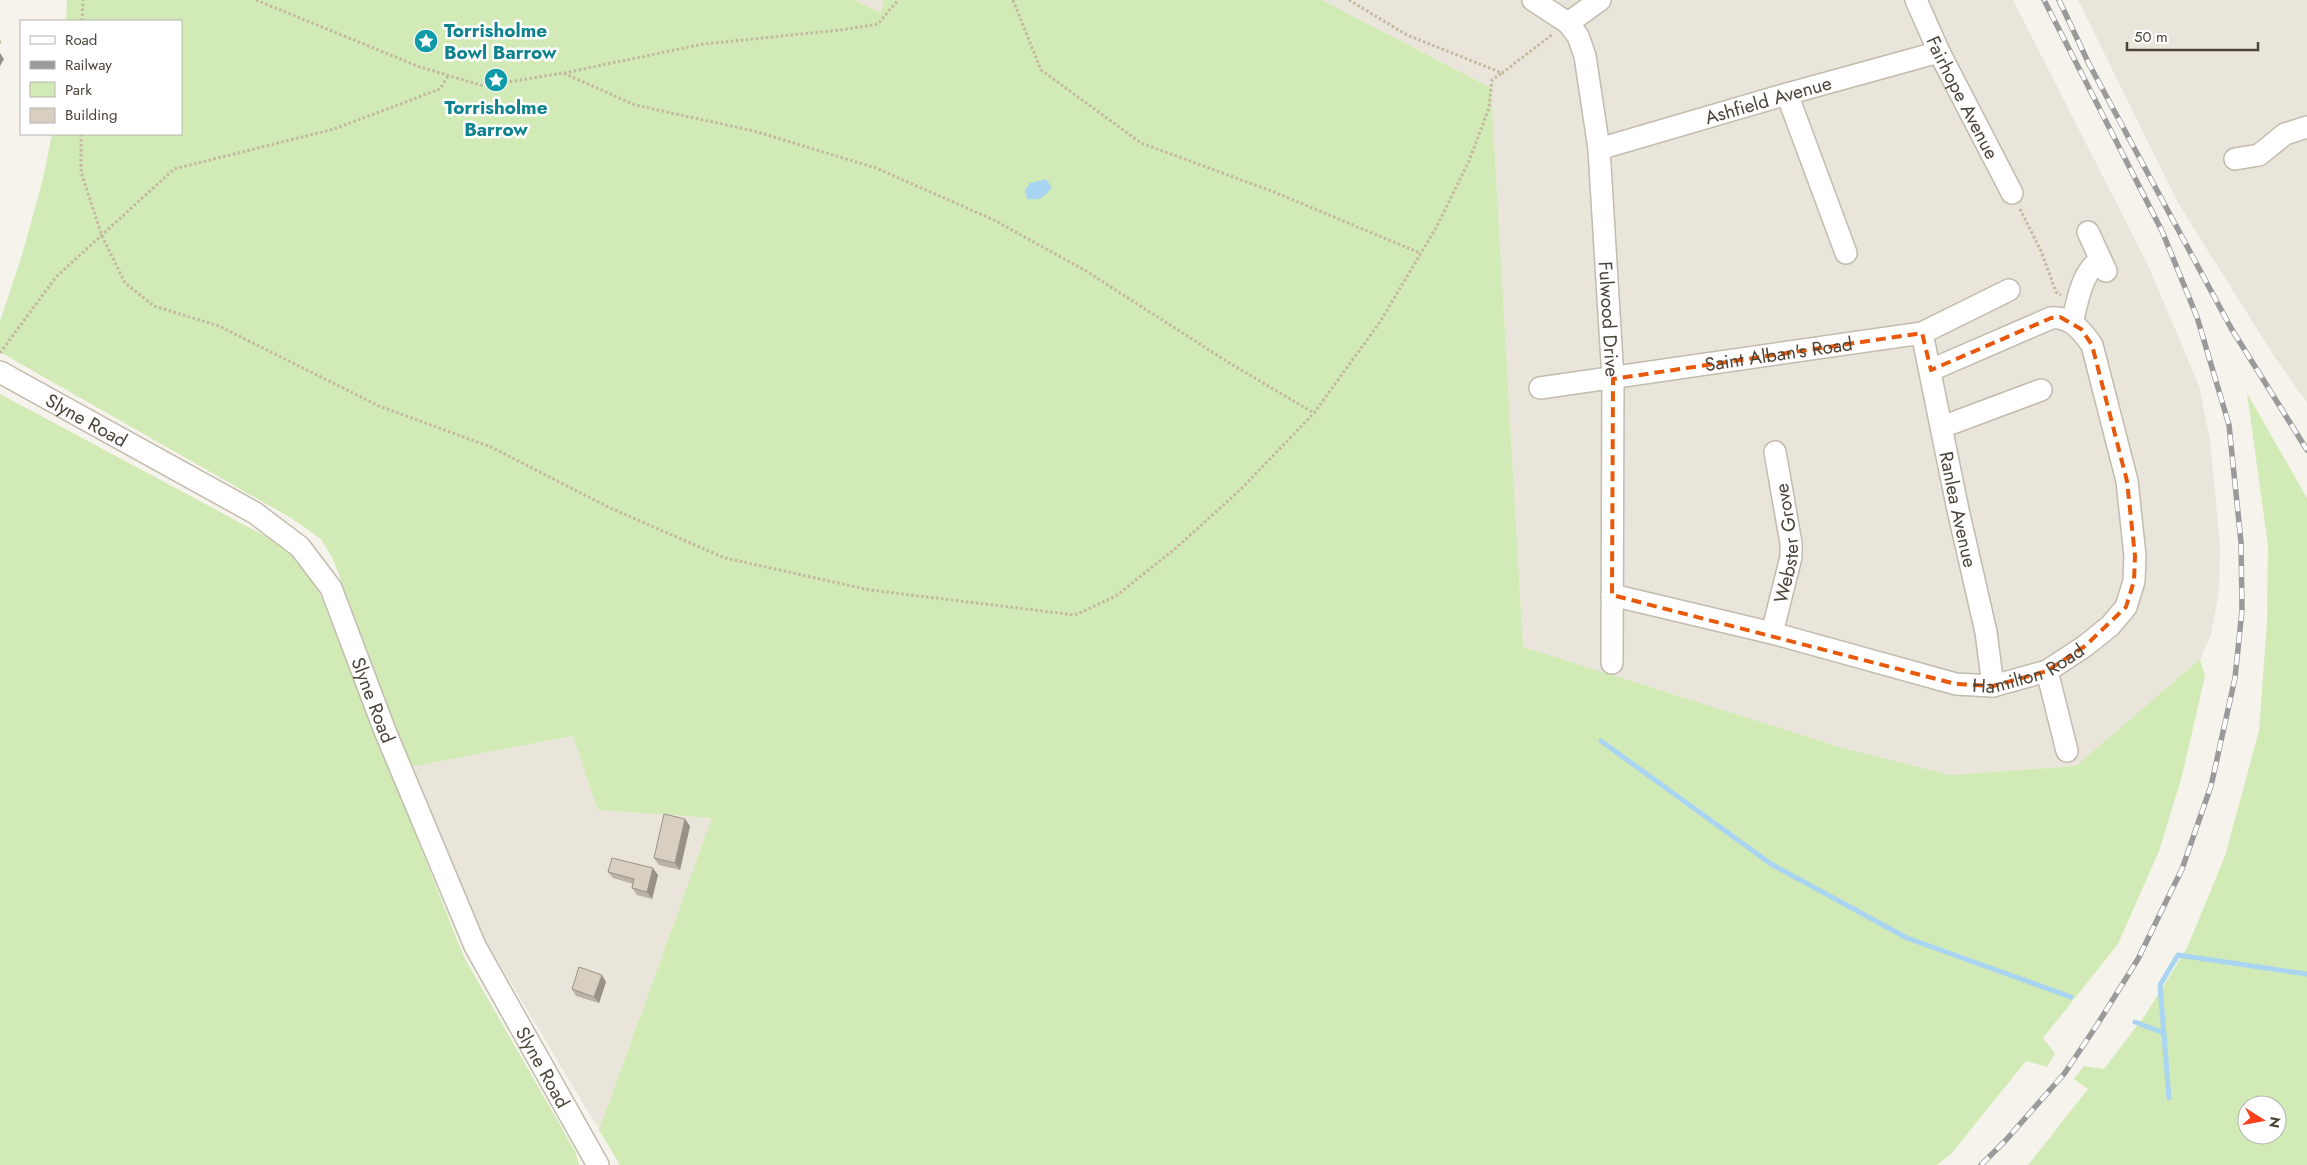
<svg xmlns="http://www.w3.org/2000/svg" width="2307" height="1165" viewBox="0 0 2307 1165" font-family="Jost,sans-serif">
<rect width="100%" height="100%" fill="#f6f3ec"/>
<!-- residential -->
<path fill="#eae5da" d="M854,0H884L881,13Z
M1322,0H2013L2148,265L2199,386L2210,440L2220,544L2219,591L2211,635L2200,659L2076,766L1950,775L1843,748L1523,647L1491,88Z
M2078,0H2307V403L2272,353L2178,203Z
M574,736L598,810L712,818L599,1130L475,923L405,768Z"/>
<!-- green -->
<path fill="#d2eab5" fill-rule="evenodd" d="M67,0H854L881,13L884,0H1322L1491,88L1523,647L1843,748L1950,775L2076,766L2200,659L2205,676L2182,776L2159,851L2118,944L2043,1038L2055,1054L2047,1067L2026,1061L1951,1154L1937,1165H620L599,1130L712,818L598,810L573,736L410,767L333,559L321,539L291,518L0,352V321L22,255L42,183L52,134H181V21H66Z
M2247,393L2307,498V1165H2028L2088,1089L2074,1079L2084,1066L2104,1069L2146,1014L2187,948L2225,856L2259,731L2267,622L2268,546ZM2247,1105H2277V1135H2247Z
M0,394L280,544L296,558L320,594L464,957L575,1151L579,1165H0Z"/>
<!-- water -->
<path fill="#a9d4f2" d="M1046,179L1052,187C1045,197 1040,201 1027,199L1025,190L1030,183Z"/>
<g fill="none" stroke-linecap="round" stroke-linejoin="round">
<!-- stream -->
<path stroke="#a9d4f2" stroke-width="5" d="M1601,741L1771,864L1907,938L2071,997
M2135,1022L2164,1033
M2169,1098L2160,985L2178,955L2307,974"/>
<!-- minor casing -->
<g stroke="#c2bbae" stroke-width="24">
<g id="minor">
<path id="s1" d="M1533,0L1568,23L1578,36L1585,56L1599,149L1613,379L1612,663"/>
<path id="s2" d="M1916,0L1939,52L2012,193"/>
<path d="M1568,23L1600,0"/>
<path d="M1787,94L1846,253"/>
<path id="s3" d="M1599,149L1787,94L1939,52"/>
<path d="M2235,159L2259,155L2285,134L2307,127"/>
<path d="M2088,232L2106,271"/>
<path d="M2072,322C2078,301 2081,273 2100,260"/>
<path id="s4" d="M1922,333L1958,510L1986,632L1993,686"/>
<path id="s5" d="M0,372L255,513L300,547L331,588L385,731L475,946L598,1165"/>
<path id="s6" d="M1540,388L1922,333L2009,290"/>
<path d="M1942,427L2041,390"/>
<path id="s7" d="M1612,595L1772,633L1956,684L1993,686L2047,671L2085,646L2110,626L2126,607L2134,581L2135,556L2127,481L2092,345C2082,331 2071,316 2051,318L1931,370"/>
<path id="s8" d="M1772,633L1791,557V543L1775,452"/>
<path d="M2047,671L2067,751"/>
</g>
</g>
<!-- path -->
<path stroke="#c4b79f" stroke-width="3" stroke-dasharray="2.5 2.5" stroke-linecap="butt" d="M256,0L420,67L484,86L563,73L635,105L754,131L876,168L994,220L1086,271L1231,364L1314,413
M1013,0L1041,70L1141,143L1274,192L1420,253
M1349,0L1407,35L1502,73L1553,34
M82,21L83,0
M0,42H1
M564,73L703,44L841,30L878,24L898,0
M81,134V172L102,236L125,283L154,306L219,326L379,406L491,447L610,508L725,558L870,590L1075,615L1116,596L1176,548L1241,489L1314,413L1380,322L1437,226L1469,161L1489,108L1492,80L1502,73
M2020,209L2041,251L2056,292L2061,295
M0,353L56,277L174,169L334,129L440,89L448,76"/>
<!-- minor -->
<use href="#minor" stroke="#fff" stroke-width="21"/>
<!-- rail casing -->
<g stroke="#9a9a9a" stroke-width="5.5">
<path id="rail" d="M2059,0L2089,64L2231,328L2307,450
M1981,1165L2006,1140L2064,1074L2097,1025L2138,959L2182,869L2211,786L2235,678L2242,610L2241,542L2229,425L2197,317L2162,231L2044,0"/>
</g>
<!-- rail -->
<use href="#rail" stroke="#fff" stroke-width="4" stroke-dasharray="11" stroke-linecap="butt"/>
</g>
<!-- wall -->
<path fill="#bab2a6" d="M690,826L680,870L659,865L654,858Z
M608,872L658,875L652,899L637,895L632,888L633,884L613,878Z
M606,982L599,1003L576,996L572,989Z"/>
<!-- shaded-wall -->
<path fill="#979187" d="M0,53L4,59L0,66Z
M685,819L690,826L680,870L675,863Z
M653,868L658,875L652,899L647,892Z
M602,975L606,982L599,1003L594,997Z"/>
<!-- building -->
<path fill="#d8cfc1" stroke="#979187" d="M664,814L685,819L675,863L654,858Z
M612,858L653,868L647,892L632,888L634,879L608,872Z
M579,967L602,975L594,997L572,989Z"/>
<!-- marked area -->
<path fill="none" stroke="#e8590c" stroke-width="4" stroke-dasharray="10 6" stroke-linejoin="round" d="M2060,317L2081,329L2092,345L2127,481L2135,556L2134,581L2126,607L2085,646L2047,671L1993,686L1956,684L1612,595L1613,379L1922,333L1931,370L2051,318Z"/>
<!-- icons -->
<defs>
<g id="sight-disc" transform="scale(1.25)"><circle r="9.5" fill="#0f9aa8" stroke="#fff"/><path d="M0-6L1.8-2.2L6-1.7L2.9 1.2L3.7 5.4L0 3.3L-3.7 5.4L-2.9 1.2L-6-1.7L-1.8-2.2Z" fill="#fff"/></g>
</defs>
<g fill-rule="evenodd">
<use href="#sight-disc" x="426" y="41"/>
<use href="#sight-disc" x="496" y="80"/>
</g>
<g text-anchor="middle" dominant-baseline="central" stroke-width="5" stroke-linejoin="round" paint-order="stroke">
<!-- culture labels -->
<g font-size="19" font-weight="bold" fill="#0d838f" stroke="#fff" text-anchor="start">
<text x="444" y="30">Torrisholme<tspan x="444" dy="22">Bowl Barrow</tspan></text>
<text x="496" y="107" text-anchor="middle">Torrisholme<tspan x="496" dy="22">Barrow</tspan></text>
</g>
<!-- street labels -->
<g font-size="19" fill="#4b4439" stroke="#fff">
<text stroke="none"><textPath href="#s2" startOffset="108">Fairhope Avenue</textPath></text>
<text stroke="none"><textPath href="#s3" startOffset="176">Ashfield Avenue</textPath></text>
<text stroke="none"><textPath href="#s1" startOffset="344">Fulwood Drive</textPath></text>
<text stroke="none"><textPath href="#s6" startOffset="241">Saint Alban's Road</textPath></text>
<text stroke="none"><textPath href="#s5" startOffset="99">Slyne Road</textPath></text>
<text stroke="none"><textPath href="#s4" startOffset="180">Ranlea Avenue</textPath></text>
<text stroke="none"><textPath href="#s8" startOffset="92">Webster Grove</textPath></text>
<text stroke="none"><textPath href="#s7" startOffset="431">Hamilton Road</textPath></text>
<text stroke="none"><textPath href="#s5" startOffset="519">Slyne Road</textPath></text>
<text stroke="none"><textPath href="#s5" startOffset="924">Slyne Road</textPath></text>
</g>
</g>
<!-- legend -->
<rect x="20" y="20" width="162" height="115" fill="#ffffff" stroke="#b7b4b0"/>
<rect x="30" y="36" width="25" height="8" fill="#ffffff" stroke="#b7b4b0"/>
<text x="65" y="45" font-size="15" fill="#4b4439">Road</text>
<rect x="30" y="61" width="25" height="8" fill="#9a9a9a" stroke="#b7b4b0"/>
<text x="65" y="70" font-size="15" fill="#4b4439">Railway</text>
<rect x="30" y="82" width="25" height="15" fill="#d2eab5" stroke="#b7b4b0"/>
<text x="65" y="95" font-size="15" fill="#4b4439">Park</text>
<rect x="30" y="108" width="25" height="15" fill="#d8cfc1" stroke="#b7b4b0"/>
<text x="65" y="120" font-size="15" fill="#4b4439">Building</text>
<!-- north arrow -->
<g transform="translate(2262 1120) rotate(101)"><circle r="24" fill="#ffffff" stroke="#b7b4b0"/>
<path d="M0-4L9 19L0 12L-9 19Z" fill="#fc3f1d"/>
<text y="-8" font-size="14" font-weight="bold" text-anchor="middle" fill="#4b4439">N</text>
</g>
<!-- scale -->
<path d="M2127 42v8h131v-8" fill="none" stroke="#4b4439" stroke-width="2.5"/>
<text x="2134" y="42" font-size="15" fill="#4b4439" stroke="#ffffff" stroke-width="4" paint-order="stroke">50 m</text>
</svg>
